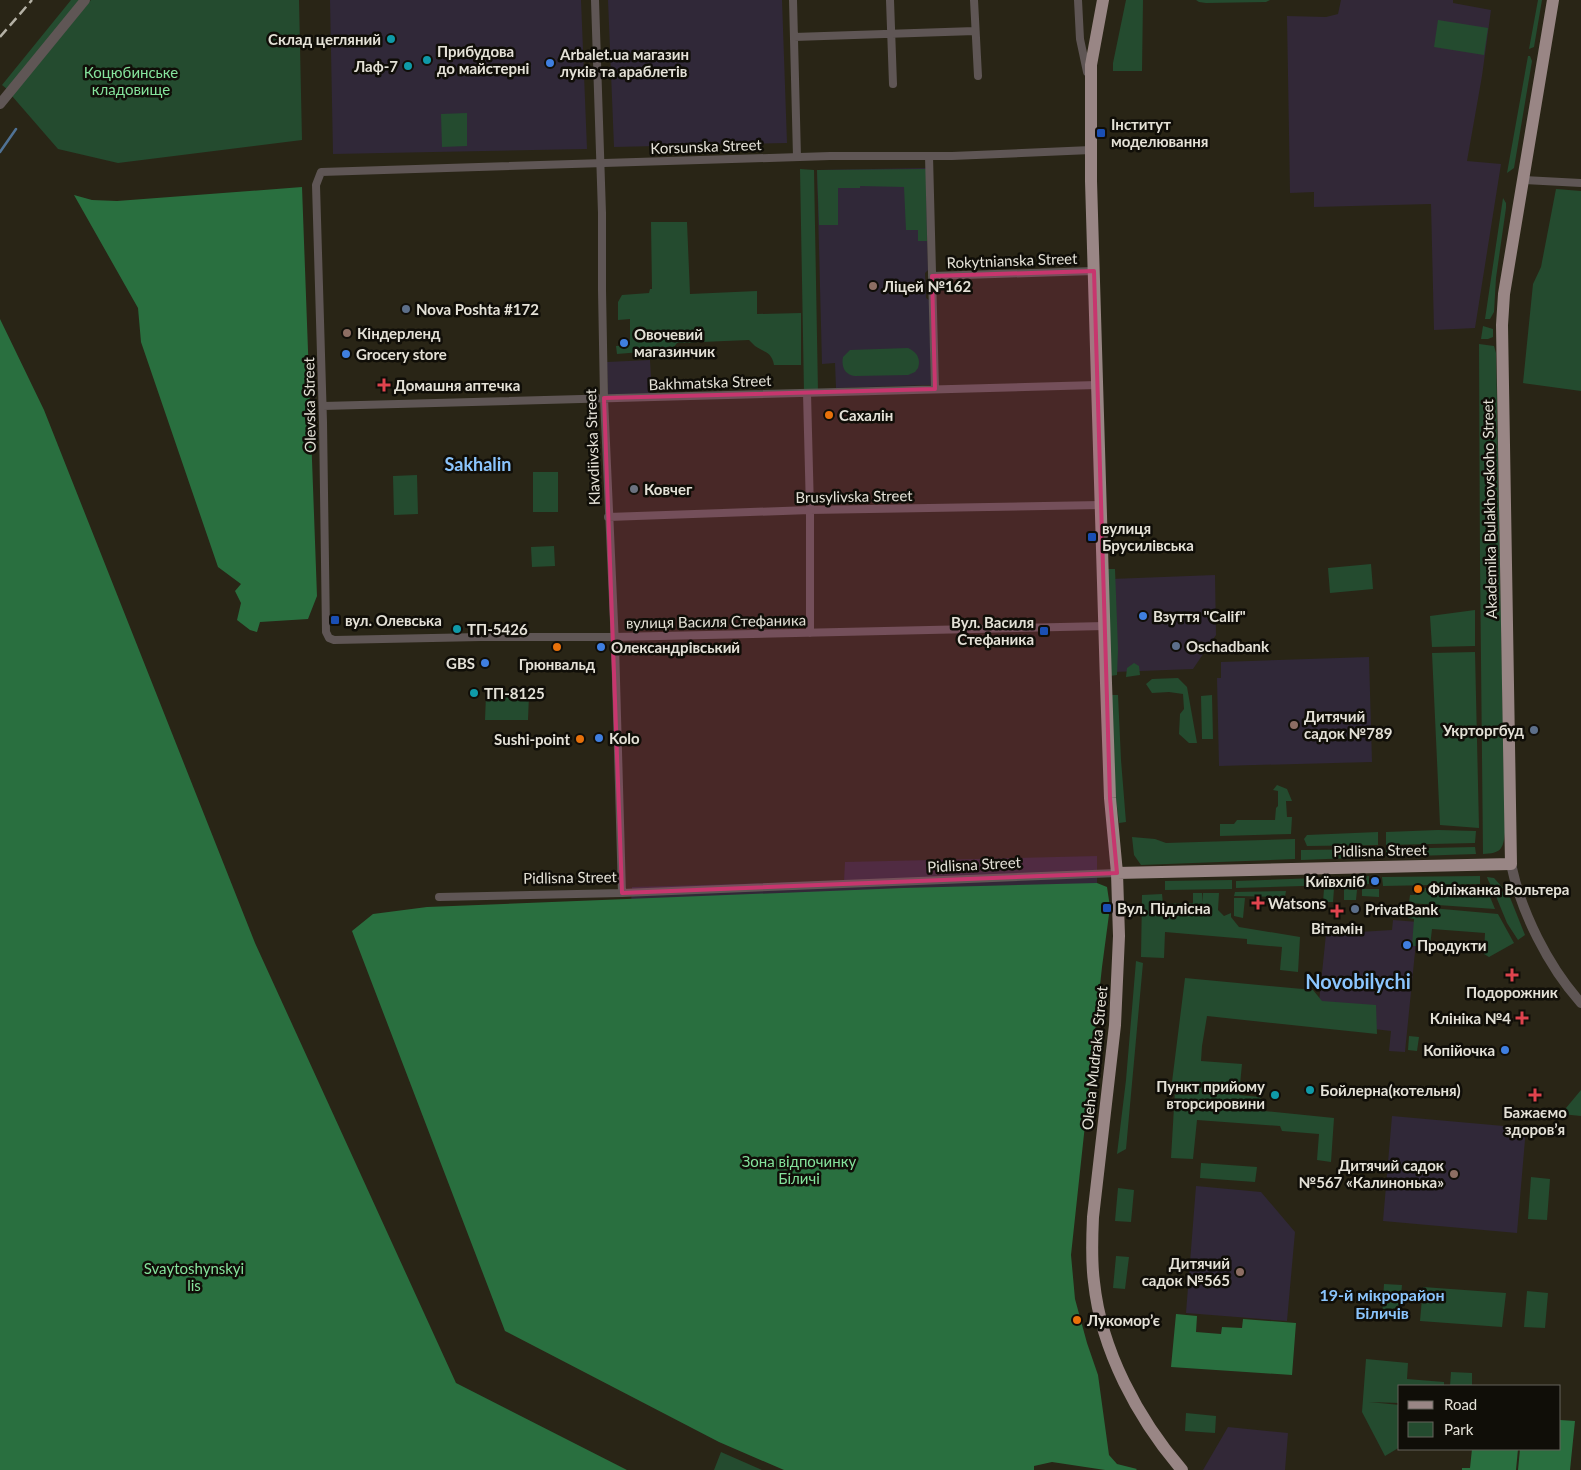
<svg xmlns="http://www.w3.org/2000/svg" width="1581" height="1470" viewBox="0 0 1581 1470" font-family="Lato,sans-serif">
<rect width="100%" height="100%" fill="#292516"/>
<!-- commercial -->
<path fill="#322837" d="M1341,0H1453V3L1491,10L1482,76L1467,161L1501,164L1475,328L1434,330L1431,204L1314,207V192L1290,193L1287,16L1326,17L1338,14Z
M650,360L652,395L611,396L608,394L607,362Z
M1215,575L1216,635L1193,669L1114,672L1111,579Z
M1097,856V888L631,903L632,887L844,881L845,862Z
M1393,920L1418,922L1405,1052L1389,1051L1391,1031L1374,1029L1319,1002L1326,934L1392,930Z
M1228,1427L1288,1433L1285,1470H1203Z"/>
<!-- education -->
<path fill="#302838" d="M330,0H581L587,149L333,154Z
M608,0H782L787,143L614,147Z
M926,168L928,270L925,273L926,298L929,300L931,385L836,388L835,363L822,364L817,170Z
M1369,657L1372,762L1219,766L1217,678H1221V662Z
M1392,1116L1526,1128L1517,1233L1383,1221Z
M1196,1186L1261,1192L1295,1232L1287,1321L1186,1313Z"/>
<!-- green -->
<path fill="#244b2f" d="M71,0H82L8,90L2,85Z
M91,0H299L302,140L118,163L58,149L12,96Z
M1126,0H1143L1142,71H1113V63Z
M1196,0H1270L1266,2L1206,3L1199,2Z
M1538,0H1542L1534,47L1529,49Z
M1438,20L1488,28L1484,55L1434,47Z
M1528,56H1530L1532,61L1514,168L1507,173Z
M467,113V146L442,147L441,114Z
M800,169L814,170L818,392H804Z
M926,169L927,241H918V230H906L904,187L860,186V188H838V225H819L817,170Z
M1556,189L1581,191V391L1523,383L1533,284L1541,267Z
M1503,198L1506,203V208L1496,278L1494,312L1490,319H1485Z
M651,222H687L690,294L757,291V314L801,313V365H774C772,352 764,352 755,346C753,344 751,342 749,340L677,343L674,347H669L666,350L617,354L616,346L630,345V319L618,320V302L622,295L649,293L650,289H652Z
M1483,326L1493,329V337L1488,339H1481Z
M1479,344L1494,346L1496,353L1505,832C1503,850 1501,853 1483,854L1480,562Z
M908,348C917,352 921,359 918,368L915,372L908,375L855,376C845,375 841,367 843,357L850,350Z
M533,472H558V512H533Z
M417,475L418,514L394,515L393,476Z
M554,546L555,566L532,567L531,547Z
M1371,564L1373,589L1330,593L1328,568Z
M1106,569H1115L1118,649L1117,675L1110,676Z
M1475,610V646L1432,647L1430,616Z
M1475,652L1479,828L1440,825L1432,653Z
M1134,663L1139,666L1140,675L1126,677L1127,668Z
M1178,678L1187,687L1197,743H1189L1179,734L1180,714L1184,709L1183,694L1169,692L1152,693L1146,684L1152,679Z
M486,695H529L528,720H485Z
M1111,695H1118L1121,760L1126,822L1119,823L1114,783Z
M1212,695L1213,739H1202L1201,696Z
M1277,785L1287,789L1292,801H1286L1287,817H1292L1291,834L1220,836V824H1234L1237,820H1275L1276,808L1278,806V791L1273,790Z
M1438,830L1476,831L1475,843L1386,845V832Z
M1378,832V845L1307,846L1304,839L1307,835Z
M1132,837L1155,839L1166,843L1295,839V859L1141,865L1134,855Z
M1475,847L1476,854L1386,857V849Z
M1379,849L1378,857L1301,860V850Z
M1369,876V884L1236,888V881Z
M1480,876V884L1383,886L1382,877Z
M1487,877L1494,878L1503,888C1493,889 1490,886 1487,877Z
M1232,880V889L1165,890V881Z
M1425,888H1483L1488,892L1495,909L1409,903L1410,895H1415L1416,892H1424Z
M1324,889H1334L1333,902H1323Z
M1344,889L1357,890L1356,900H1344Z
M1362,889H1379V897L1362,896Z
M1507,890L1525,935L1518,940L1507,923L1495,894Z
M1286,891L1285,897L1234,896L1235,892Z
M1193,893H1202L1203,903V893H1219L1218,910L1224,916L1231,913V917L1239,927L1300,937L1298,972L1280,970L1282,947L1247,944V939L1165,932L1164,958L1141,957L1142,895L1162,894L1163,904L1193,903Z
M1234,898H1245L1243,918L1234,916Z
M1409,906L1498,914L1514,943L1489,957L1484,954L1485,933L1432,929L1430,946H1412L1414,919L1408,918Z
M1136,961L1143,963L1126,1149L1117,1154L1126,1080Z
M1185,978L1313,990L1322,1001L1376,1005L1377,1034L1207,1016L1202,1046L1201,1061L1242,1064L1239,1095L1260,1097L1264,1111L1334,1118L1331,1162L1317,1160L1319,1134L1282,1131L1280,1126L1197,1120L1193,1159L1171,1158L1175,1090H1171Z
M1409,1036L1419,1037L1417,1051L1408,1050Z
M1581,1090V1116L1561,1114Z
M1201,1163L1257,1167L1255,1182L1200,1178Z
M1531,1177L1550,1179L1547,1220L1528,1219Z
M1118,1188L1134,1190L1131,1222L1115,1221Z
M1116,1256L1129,1257L1125,1289L1113,1288Z
M1384,1284L1402,1285L1399,1319L1382,1318Z
M1423,1287L1506,1293L1502,1327L1420,1321Z
M1527,1291L1548,1293L1545,1328L1524,1327Z
M1366,1359L1408,1363L1407,1379L1444,1382V1386H1400V1403L1369,1402L1400,1405V1447L1385,1456L1362,1412Z
M1451,1372L1472,1373V1386H1450Z
M1186,1413L1216,1416L1215,1433L1185,1431Z
M721,1452L762,1470H714Z"/>
<!-- forest -->
<path fill="#296f3f" d="M302,187L317,596L308,619L260,622L257,632L250,630L237,620L241,603L235,591L241,584L218,567L141,342L138,308L74,195L92,200L117,201Z
M0,319L44,410L255,943L456,1383L627,1470H0Z
M1097,883L1107,887L1110,907L1102,967L1071,1255L1075,1299L1087,1343L1098,1375L1109,1455L1117,1464L1137,1469L1136,1470H1105L1052,1462L1034,1466V1470H784L719,1442L505,1331L352,931L373,914L427,907L903,888Z
M1176,1314L1197,1316L1196,1332L1221,1334L1222,1327L1242,1328L1243,1319L1296,1323L1292,1375L1171,1367Z
M1560,1420L1575,1421L1570,1470H1518L1520,1449H1560Z
M1470,1449H1518L1516,1470H1462V1468H1470L1472,1449Z"/>
<g fill="none" stroke-linecap="round" stroke-linejoin="round">
<!-- stream -->
<path stroke="#507294" stroke-width="2.5" d="M0,152L16,129"/>
<!-- minor -->
<path stroke="#5f5655" stroke-width="8" d="M595,0L602,213V290L604,398L615,645L622,893
M793,0L797,157
M890,0L893,84
M974,0L978,76
M1078,0L1080,39L1087,72
M794,37L975,31
M1091,150L952,156H830L321,172L316,185L323,422L326,632L329,638L334,640L481,637H614L1105,626
M929,156L935,389
M1522,180L1581,183
M932,276L1094,271
M807,393L810,510V633
M323,406L1097,385
M608,517L810,510L1101,505
M439,897L622,893L1117,873"/>
<!-- tertiary -->
<path stroke="#5f5655" stroke-width="10" d="M0,104L85,0
M1511,864C1521,912 1548,966 1581,1003"/>
<!-- primary -->
<path stroke="#998685" stroke-width="12" d="M1103,0L1091,65V181L1106,683L1110,798L1117,873L1119,936L1115,1025L1093,1217C1092,1239 1091,1260 1094,1282C1101,1350 1138,1419 1182,1470
M1117,873L1511,864L1502,325L1504,294L1553,0"/>
<!-- rail -->
<path stroke="#b4b1a5" stroke-width="2.5" stroke-dasharray="10 5" stroke-linecap="butt" d="M0,37L32,0"/>
</g>
<!-- marked area -->
<path fill="#c7366e" fill-opacity="0.2" stroke="#c7366e" stroke-width="4" stroke-linejoin="round" d="M1094,271L1110,798L1117,873L622,893L604,398L935,389L932,276Z"/>
<!-- markers -->
<g fill="#0f9aa8" stroke="#100e08" stroke-width="2">
<circle cx="391" cy="39" r="5"/>
<circle cx="427" cy="60" r="5"/>
<circle cx="408" cy="66" r="5"/>
<circle cx="457" cy="629" r="5"/>
<circle cx="474" cy="693" r="5"/>
<circle cx="1310" cy="1090" r="5"/>
<circle cx="1275" cy="1095" r="5"/>
</g>
<g fill="#3f7fe0" stroke="#100e08" stroke-width="2">
<circle cx="550" cy="63" r="5"/>
<circle cx="624" cy="343" r="5"/>
<circle cx="346" cy="354" r="5"/>
<circle cx="1143" cy="616" r="5"/>
<circle cx="601" cy="647" r="5"/>
<circle cx="485" cy="663" r="5"/>
<circle cx="599" cy="738" r="5"/>
<circle cx="1375" cy="881" r="5"/>
<circle cx="1407" cy="945" r="5"/>
<circle cx="1505" cy="1050" r="5"/>
</g>
<g fill="#1a4fb4" stroke="#100e08" stroke-width="2">
<rect x="1096" y="128" width="10" height="10" rx="2.5"/>
<rect x="1087" y="532" width="10" height="10" rx="2.5"/>
<rect x="330" y="615" width="10" height="10" rx="2.5"/>
<rect x="1039" y="626" width="10" height="10" rx="2.5"/>
<rect x="1102" y="903" width="10" height="10" rx="2.5"/>
</g>
<g fill="#8d6e63" stroke="#100e08" stroke-width="2">
<circle cx="873" cy="286" r="5"/>
<circle cx="347" cy="333" r="5"/>
<circle cx="1294" cy="725" r="5"/>
<circle cx="1454" cy="1174" r="5"/>
<circle cx="1240" cy="1272" r="5"/>
</g>
<g fill="#5c6f8a" stroke="#100e08" stroke-width="2">
<circle cx="406" cy="309" r="5"/>
<circle cx="1176" cy="646" r="5"/>
<circle cx="1534" cy="730" r="5"/>
<circle cx="1355" cy="909" r="5"/>
</g>
<g fill="#e0444e" stroke="#100e08" stroke-width="2">
<path d="M381.5 377.5h5v5h5v5h-5v5h-5v-5h-5v-5h5z"/>
<path d="M1255.5 895.5h5v5h5v5h-5v5h-5v-5h-5v-5h5z"/>
<path d="M1334.5 903.5h5v5h5v5h-5v5h-5v-5h-5v-5h5z"/>
<path d="M1509.5 967.5h5v5h5v5h-5v5h-5v-5h-5v-5h5z"/>
<path d="M1519.5 1010.5h5v5h5v5h-5v5h-5v-5h-5v-5h5z"/>
<path d="M1532.5 1087.5h5v5h5v5h-5v5h-5v-5h-5v-5h5z"/>
</g>
<g fill="#e8710a" stroke="#100e08" stroke-width="2">
<circle cx="829" cy="415" r="5"/>
<circle cx="557" cy="647" r="5"/>
<circle cx="580" cy="739" r="5"/>
<circle cx="1418" cy="889" r="5"/>
<circle cx="1077" cy="1320" r="5"/>
</g>
<circle fill="#6b7280" stroke="#100e08" stroke-width="2" cx="634" cy="489" r="5"/>
<g text-anchor="middle" dominant-baseline="central" stroke-width="5" stroke-linejoin="round" paint-order="stroke">
<!-- poi labels -->
<g font-size="15" font-weight="bold" fill="#e4e1d7" stroke="#100e08" text-anchor="start">
<text x="381" y="39" text-anchor="end">Склад цегляний</text>
<text x="437" y="51">Прибудова<tspan x="437" dy="17">до майстерні</tspan></text>
<text x="560" y="54">Arbalet.ua магазин<tspan x="560" dy="17">луків та араблетів</tspan></text>
<text x="398" y="66" text-anchor="end">Лаф-7</text>
<text x="1111" y="124">Інститут<tspan x="1111" dy="17">моделювання</tspan></text>
<text x="883" y="286">Ліцей №162</text>
<text x="416" y="309">Nova Poshta #172</text>
<text x="357" y="333">Кіндерленд</text>
<text x="634" y="334">Овочевий<tspan x="634" dy="17">магазинчик</tspan></text>
<text x="356" y="354">Grocery store</text>
<text x="394" y="385">Домашня аптечка</text>
<text x="839" y="415">Сахалін</text>
<text x="644" y="489">Ковчег</text>
<text x="1102" y="528">вулиця<tspan x="1102" dy="17">Брусилівська</tspan></text>
<text x="1153" y="616">Взуття "Calif"</text>
<text x="345" y="620">вул. Олевська</text>
<text x="1034" y="622" text-anchor="end">Вул. Василя<tspan x="1034" dy="17">Стефаника</tspan></text>
<text x="467" y="629">ТП-5426</text>
<text x="1186" y="646">Oschadbank</text>
<text x="611" y="647">Олександрівський</text>
<text x="475" y="663" text-anchor="end">GBS</text>
<text x="557" y="664" text-anchor="middle">Грюнвальд</text>
<text x="484" y="693">ТП-8125</text>
<text x="1304" y="716">Дитячий<tspan x="1304" dy="17">садок №789</tspan></text>
<text x="1524" y="730" text-anchor="end">Укрторгбуд</text>
<text x="609" y="738">Kolo</text>
<text x="570" y="739" text-anchor="end">Sushi-point</text>
<text x="1365" y="881" text-anchor="end">Київхліб</text>
<text x="1428" y="889">Філіжанка Вольтера</text>
<text x="1268" y="903">Watsons</text>
<text x="1117" y="908">Вул. Підлісна</text>
<text x="1365" y="909">PrivatBank</text>
<text x="1337" y="928" text-anchor="middle">Вітамін</text>
<text x="1417" y="945">Продукти</text>
<text x="1512" y="992" text-anchor="middle">Подорожник</text>
<text x="1511" y="1018" text-anchor="end">Клініка №4</text>
<text x="1495" y="1050" text-anchor="end">Копійочка</text>
<text x="1265" y="1086" text-anchor="end">Пункт прийому<tspan x="1265" dy="17">вторсировини</tspan></text>
<text x="1320" y="1090">Бойлерна(котельня)</text>
<text x="1535" y="1112" text-anchor="middle">Бажаємо<tspan x="1535" dy="17">здоровʼя</tspan></text>
<text x="1444" y="1165" text-anchor="end">Дитячий садок<tspan x="1444" dy="17">№567 «Калинонька»</tspan></text>
<text x="1230" y="1263" text-anchor="end">Дитячий<tspan x="1230" dy="17">садок №565</tspan></text>
<text x="1087" y="1320">Лукомор’є</text>
</g>
<!-- park labels -->
<g font-size="15" fill="#85e39c" stroke="#100e08">
<text x="131" y="72">Коцюбинське<tspan x="131" dy="17">кладовище</tspan></text>
<text x="799" y="1161">Зона відпочинку<tspan x="799" dy="17">Біличі</tspan></text>
<text x="194" y="1268">Svaytoshynskyi<tspan x="194" dy="17">lis</tspan></text>
</g>
<!-- street labels -->
<g font-size="15" fill="#e4e1d7" stroke="#100e08">
<text transform="translate(706 146) rotate(-2)">Korsunska Street</text>
<text transform="translate(1012 260) rotate(-2)">Rokytnianska Street</text>
<text transform="translate(710 382) rotate(-2)">Bakhmatska Street</text>
<text transform="translate(309 405) rotate(-91)">Olevska Street</text>
<text transform="translate(592 447) rotate(-92)">Klavdiivska Street</text>
<text transform="translate(854 496) rotate(-1)">Brusylivska Street</text>
<text transform="translate(1489 509) rotate(-91)">Akademika Bulakhovskoho Street</text>
<text transform="translate(716 621) rotate(-1)">вулиця Василя Стефаника</text>
<text transform="translate(1380 850) rotate(-1)">Pidlisna Street</text>
<text transform="translate(974 864) rotate(-3)">Pidlisna Street</text>
<text transform="translate(570 877) rotate(-1)">Pidlisna Street</text>
<text transform="translate(1094 1058) rotate(-84)">Oleha Mudraka Street</text>
</g>
<!-- neighbourhood labels -->
<g font-size="16" font-weight="bold" fill="#8bc5fd" stroke="#100e08">
<text x="1382" y="1294">19-й мікрорайон<tspan x="1382" dy="18">Біличів</tspan></text>
</g>
<!-- quarter labels -->
<g font-size="18" font-weight="bold" fill="#8bc5fd" stroke="#100e08">
<text x="478" y="464">Sakhalin</text>
</g>
<!-- district labels -->
<g font-size="20" font-weight="bold" fill="#8bc5fd" stroke="#100e08">
<text x="1358" y="981">Novobilychi</text>
</g>
</g>
<!-- legend -->
<rect x="1398" y="1385" width="162" height="65" fill="#100e08" stroke="#65625b"/>
<rect x="1408" y="1401" width="25" height="8" fill="#998685" stroke="#65625b"/>
<text x="1444" y="1410" font-size="15" fill="#e4e1d7">Road</text>
<rect x="1408" y="1422" width="25" height="15" fill="#244b2f" stroke="#65625b"/>
<text x="1444" y="1435" font-size="15" fill="#e4e1d7">Park</text>
</svg>
